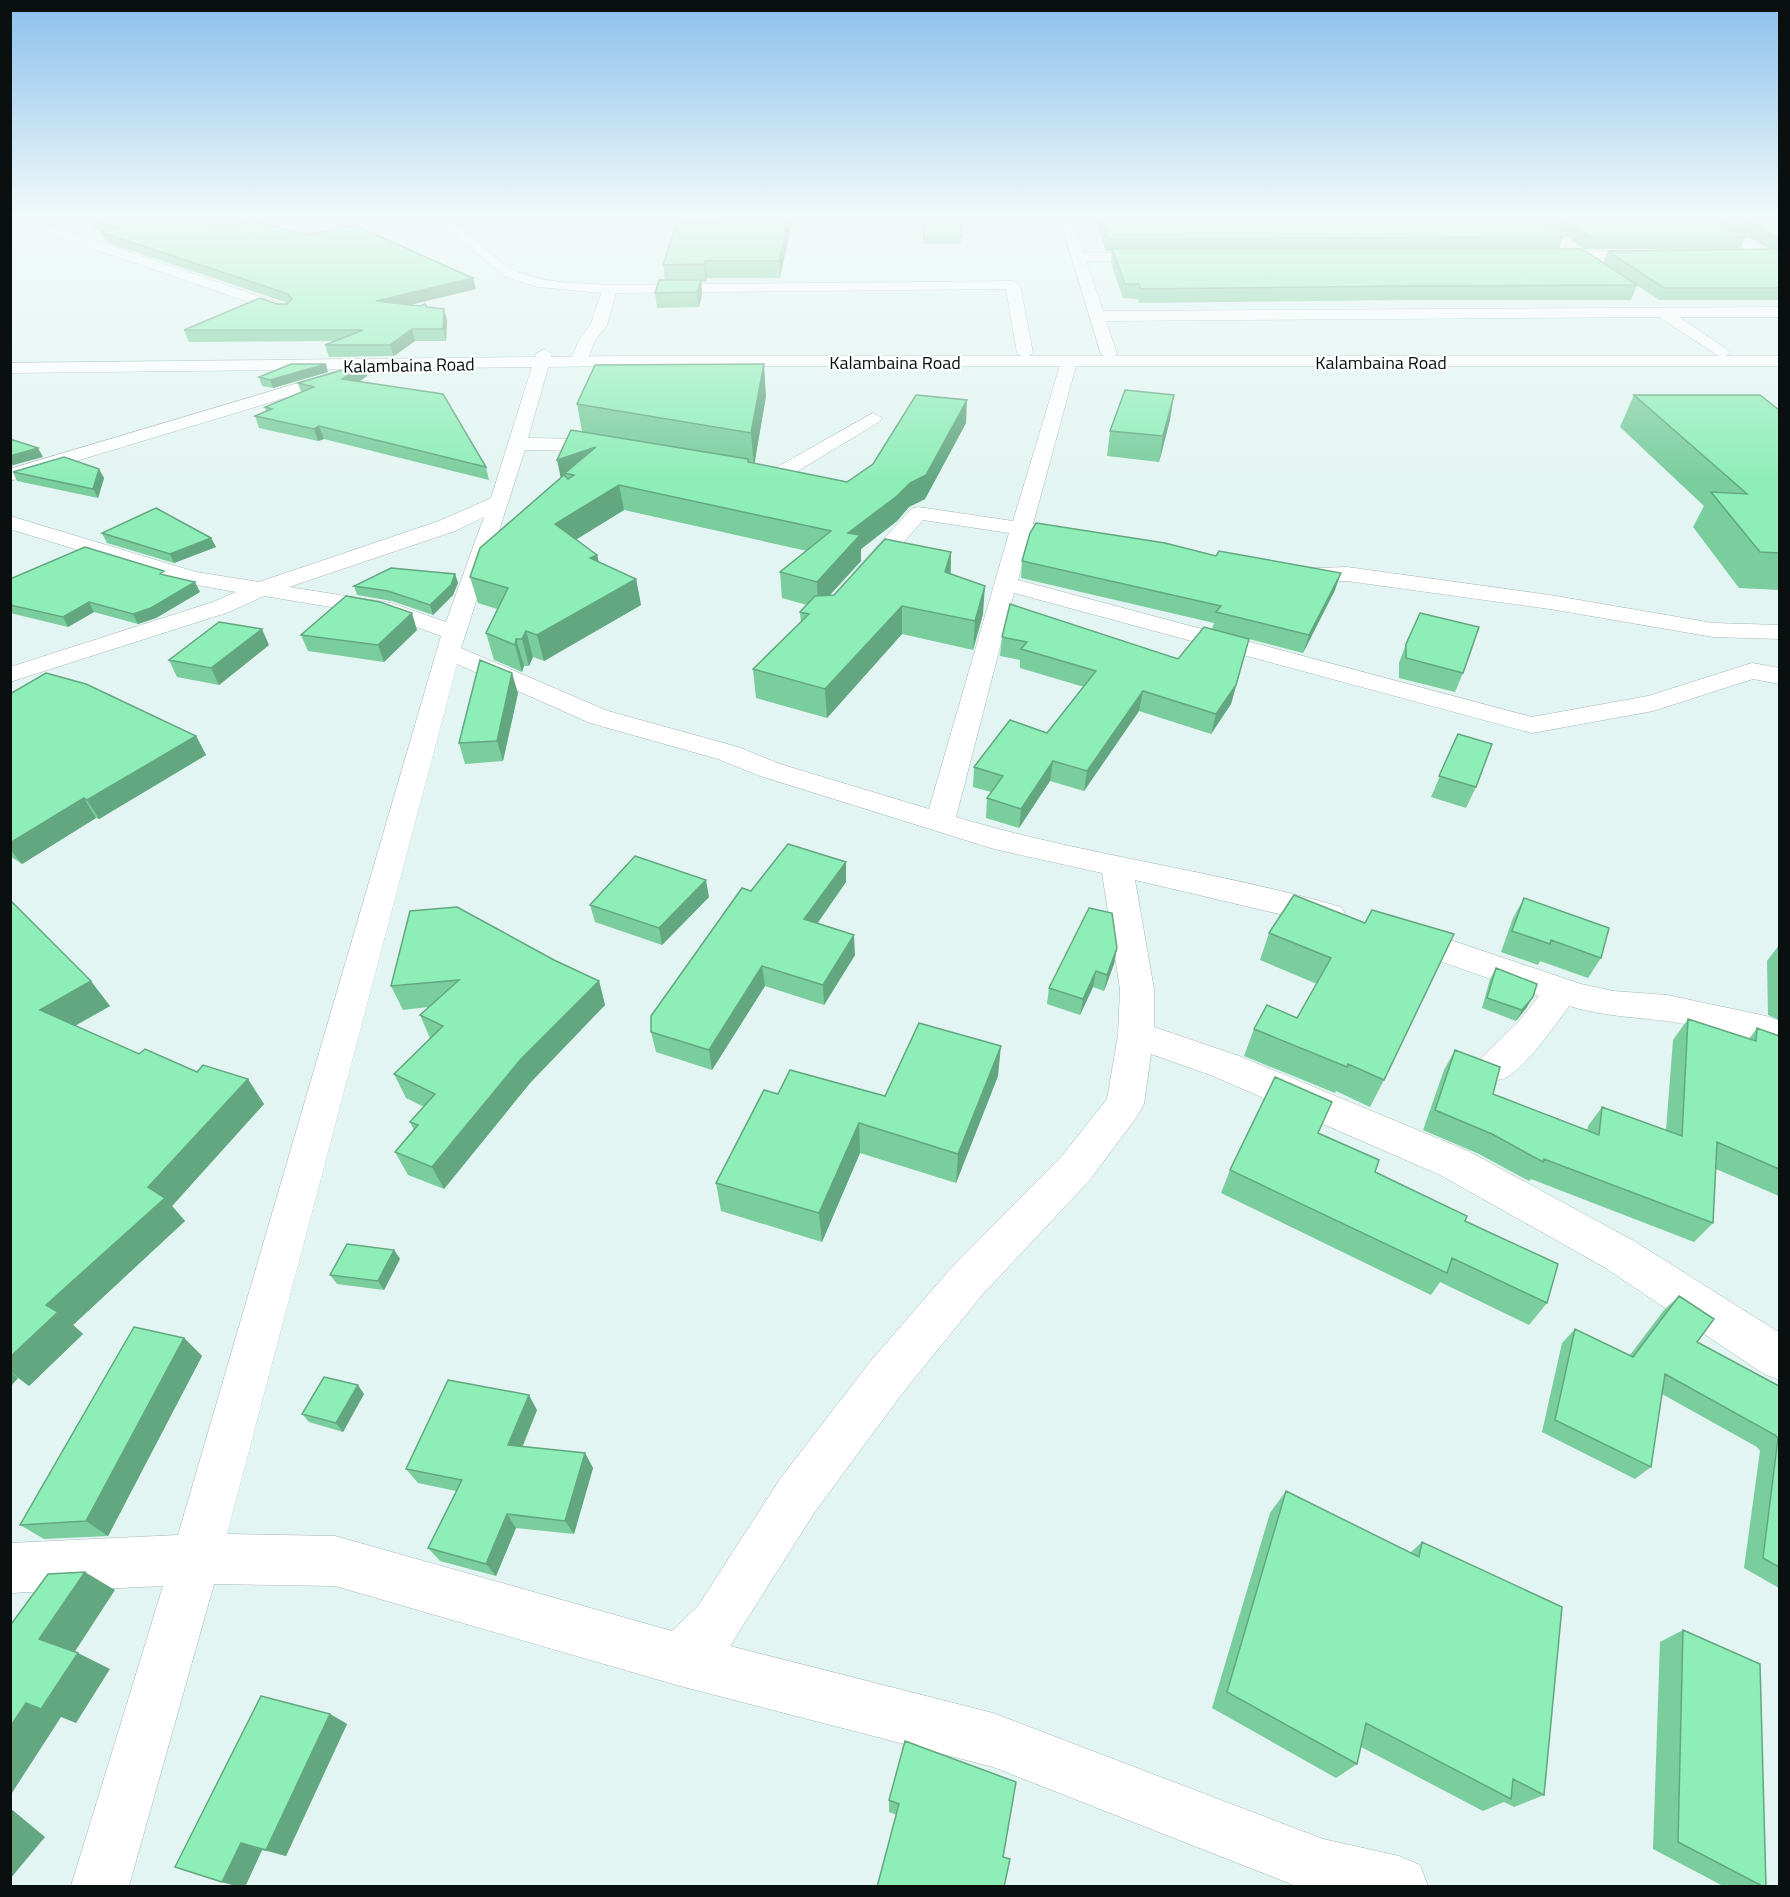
<svg xmlns="http://www.w3.org/2000/svg" width="1790" height="1897" viewBox="0 0 1790 1897" font-family="'Titillium Web',sans-serif">
<rect width="100%" height="100%" fill="#e3f5f2"/>
<g fill="none" stroke-linecap="round" stroke-linejoin="round">
<!-- minor casing -->
<g stroke="#a6b8b5" stroke-width="1">
<path id="minor" d="M424,216C465,216 484,257 518,272C546,284 580,283 610,285L1013,281L1020,285L1033,353L1025,358L1017,353L1006,289L616,293L607,325L595,341L586,362L578,367L570,362L579,340L591,324L601,293L538,287L506,277L461,240Z
M1059,216H1071L1084,253H1157L1164,257L1157,261H1086L1103,311L1780,307V317H1679L1728,350L1730,353L1722,358L1659,317L1106,321L1117,354L1109,359L1101,354Z
M1689,216H1705L1774,255L1767,259L1762,258Z
M26,217L291,307L294,310L291,313H281L21,224V218Z
M1544,250L1652,251L1659,255L1652,259L1539,257V251Z
M544,349L552,354L528,438L588,439L614,445L617,449L607,455L588,451L525,450L461,648L608,711L738,747L780,764L929,809L1009,533L923,520L872,578H856L853,573L911,509L918,507L1013,521L1061,362L1069,357L1077,362L1033,524L1083,532L1086,537L1083,542L1075,543L1030,537L1018,580L1532,717L1648,696L1752,663L1780,668V684L1753,679L1653,711L1532,733L1014,593L956,817C1082,855 1214,870 1341,907L1346,915L1341,923L1330,926L1135,880L1154,989V1027L1239,1056L1468,1151L1634,1241L1780,1333V1380L1764,1374L1604,1267L1440,1175L1213,1076L1151,1054L1144,1104L1138,1115L1089,1181L982,1295L901,1395L814,1513L730,1646L993,1713L1323,1839L1399,1856L1420,1865L1428,1886H1296L993,1767L680,1686L335,1586L214,1584L129,1886H71L163,1586L10,1593V1543L178,1535L441,636L386,616L264,596L229,612L10,682V667L213,602L236,592L185,583L10,529V516L196,572L259,582L439,521L491,498L536,354ZM484,517L446,622L391,603L289,587L455,531ZM457,664L590,723L718,759L760,776L994,849L1102,873L1120,989L1118,1035L1107,1099L1061,1157L952,1267L869,1363L780,1479L698,1606L672,1631L335,1536L227,1534Z
M342,370L351,375L348,379L10,481V469Z
M873,413L882,418L879,422L778,483C765,486 749,481 736,478L733,474L736,470L743,468L768,472Z
M1295,565L1316,568L1347,567L1550,595L1713,623L1780,625V639L1713,637L1550,609L1347,581L1316,582L1287,577L1284,572L1287,567Z
M1403,924L1581,984L1613,991L1667,995L1766,1016L1780,1021V1049C1743,1037 1704,1026 1666,1021C1633,1017 1602,1016 1569,1006C1556,1024 1519,1079 1497,1080C1493,1080 1487,1077 1483,1076L1478,1066L1483,1056L1519,1021L1539,996L1391,944L1387,936L1391,928Z"/>
</g>
<!-- major casing -->
<g stroke="#a6b8b5" stroke-width="1">
<path id="major" d="M628,356H1780V366H628L10,373V363Z"/>
</g>
<!-- minor -->
<use href="#minor" fill="#fff" fill-rule="evenodd"/>
<!-- major -->
<use href="#major" fill="#fff" fill-rule="evenodd"/>
</g>
<!-- wall -->
<path fill="#7acd9d" d="M722,216H793L780,278H707L706,282H701L702,294L699,307L657,308L655,293L665,280L663,265L720,222Z
M922,216H961V244H924Z
M1094,216H1533L1563,237L1559,249L1637,285L1631,300H1405L1139,303L1138,299L1123,298L1111,263L1112,251H1106Z
M1536,216H1710L1745,237L1740,249H1585Z
M1710,216H1779V300H1659L1603,262L1608,251L1770,249Z
M89,218L224,228L476,289L410,305L427,307L447,320L446,341H415L394,356L329,357L325,345L335,341L189,342L184,330L288,303L106,242L101,232L103,231L93,228Z
M363,364L367,376L359,381L486,467L489,480L324,439L318,441L259,428L255,416L266,411L265,407L301,392L298,383Z
M328,372L273,388L262,386L259,377Z
M1634,395L1779,410V590L1739,588L1693,527L1704,506L1620,427Z
M766,396L754,463L847,482L966,423L925,499L909,507L897,521L861,549V561L830,595H834L951,552V574L983,614L973,650L902,634L827,718L756,698L753,669L801,623L800,612L807,605L782,598L780,572L807,551L624,510L576,539L597,555L599,562L636,579L641,605L544,661L533,657L529,666H524L522,672L494,660L486,633L497,609L478,603L470,577L561,477L582,431L577,404Z
M1170,420L1159,462L1107,456L1110,431Z
M99,469L104,478L98,498L17,481L13,472Z
M102,533L211,538L216,547L174,563L107,543Z
M1022,561L1335,590L1303,653L1249,639L1231,704L1211,734L1139,711L1084,791L1050,781L1019,828L986,818L987,798L991,792L973,787L974,767L1047,733L1084,687L1020,668V660L1000,656L1002,637L1178,659L1212,629L1214,623L1021,578Z
M455,574L458,583L453,595L433,615L392,601L357,595L354,586Z
M167,575L200,592L156,618L138,624L94,612L68,627L10,613V579Z
M417,630L384,662L308,651L301,635Z
M1406,644L1463,673L1455,692L1399,678V663Z
M269,645L219,685L177,677L169,660Z
M518,693L503,761L465,764L459,743Z
M10,694L196,736L206,755L99,819L96,818L22,864L10,856Z
M1458,734L1476,787L1466,808L1431,797Z
M846,882L817,923L855,955L824,1005L765,986L712,1070L656,1052L651,1032L751,891Z
M709,897L662,945L595,922L590,905Z
M1524,898L1601,958L1588,978L1540,961L1538,965L1501,952L1513,918Z
M10,900L110,1006L75,1026L139,1054L264,1104L172,1206L185,1221L73,1325L83,1334L29,1386L18,1378L10,1387Z
M1365,923L1384,1080L1370,1107L1336,1091L1335,1093L1244,1056L1254,1029L1297,1018L1317,984L1260,960L1269,933Z
M1779,945V1020L1768,1015L1767,961Z
M1117,948L1114,964L1104,991L1093,987L1080,1015L1047,1004L1049,988Z
M554,960L599,981L605,1005L530,1083L444,1189L408,1175L395,1152L414,1130L410,1122L424,1107L406,1098L394,1074L430,1038L420,1015L428,1007L403,1010L391,986Z
M1496,968L1527,1007L1516,1021L1482,1008L1490,979Z
M1688,1019L1749,1039L1757,1028L1779,1035V1034V1196L1716,1169L1713,1223L1694,1242L1531,1179L1529,1181L1479,1154L1423,1130L1444,1070L1455,1050L1493,1094L1587,1131L1588,1126L1602,1107L1666,1130L1673,1040Z
M998,1076L956,1183L860,1153L822,1242L721,1211L716,1183L778,1094L885,1096Z
M1318,1133L1375,1172L1465,1221L1547,1303L1529,1325L1440,1282L1431,1295L1221,1193L1230,1170Z
M394,1250L400,1259L384,1290L337,1284L330,1275Z
M1679,1296L1697,1342L1779,1386V1588L1744,1568L1760,1451L1757,1447L1662,1394L1651,1467L1635,1479L1542,1432L1562,1343L1575,1329L1630,1355L1664,1310Z
M184,1338L202,1356L108,1536L44,1539L20,1525Z
M364,1394L343,1432L309,1422L302,1414Z
M537,1410L523,1446L585,1453L593,1468L574,1534L516,1528L496,1576L440,1561L428,1548L456,1491L418,1483L406,1469Z
M1286,1491L1410,1553L1422,1542L1544,1795L1514,1807L1504,1802L1483,1811L1361,1747L1357,1764L1336,1778L1212,1708L1270,1513Z
M1683,1630L1766,1887H1725L1653,1849L1660,1642Z
M330,1714L347,1724L286,1856L262,1850L245,1887H239L222,1882Z
M905,1741L1003,1857L889,1812V1800Z"/>
<!-- shaded-wall -->
<path fill="#63a780" d="M789,216H793L780,278L779,261Z
M705,261L707,278L706,282L704,264Z
M473,278L476,289L380,312L376,301Z
M701,280L702,294L699,307L697,292Z
M444,309L447,320L446,341L443,329Z
M412,329L415,341L394,356L390,345Z
M326,364L328,372L273,388L270,380Z
M363,364L367,376L346,391L342,379Z
M764,364L766,396L754,467L751,433Z
M1174,395L1170,420L1159,462L1163,436Z
M967,400L966,423L925,499L909,507L897,521L861,549V561L818,608L817,582L848,533Z
M319,426L324,439L318,441L314,429Z
M596,447L574,475L565,473L567,482L562,484L557,460Z
M38,448L43,457L10,466V456Z
M99,469L104,478L98,498L93,489Z
M619,485L624,510L561,549L555,524Z
M211,538L216,547L174,563L170,554Z
M951,552L950,579L945,572Z
M597,555L603,580L590,558Z
M1341,573L1335,590L1303,653L1309,635Z
M455,574L458,583L453,595L433,615L430,605Z
M636,579L641,605L544,661L537,635Z
M195,582L200,592L156,618L138,624L133,614Z
M985,586L983,614L973,650L975,621Z
M89,602L94,612L68,627L63,617Z
M902,606V634L827,718L825,689Z
M412,613L417,630L384,662L378,645Z
M262,629L269,645L219,685L211,668Z
M526,631L533,657L529,666L522,639Z
M516,639L524,666L522,672L515,645Z
M1249,639L1231,704L1211,734L1216,714Z
M512,673L518,693L503,761L497,741Z
M1143,691L1139,711L1084,791L1087,771Z
M196,736L206,755L99,819L87,800Z
M1053,761L1050,781L1019,828L1021,809Z
M84,798L96,818L22,864L10,849V843Z
M846,862V882L806,940L804,919Z
M706,880L709,897L662,945L659,928Z
M854,935L855,955L824,1005L823,985Z
M1117,948L1114,964L1104,991L1107,975Z
M762,966L765,986L712,1070L709,1050Z
M1096,971L1093,987L1080,1015L1083,999Z
M91,981L110,1006L60,1034L40,1010Z
M599,981L605,1005L530,1083L444,1189L432,1167L521,1059Z
M1533,997L1527,1007L1516,1021L1522,1010Z
M1001,1046L998,1076L956,1183L958,1154Z
M248,1079L264,1104L172,1206L185,1221L73,1325L83,1334L29,1386L10,1371V1357L46,1305L148,1187Z
M859,1123L860,1153L822,1242L819,1213Z
M394,1250L400,1259L384,1290L378,1281Z
M184,1338L202,1356L108,1536L86,1521Z
M10,1372L18,1378L10,1387Z
M358,1385L364,1394L343,1432L336,1423Z
M529,1395L537,1410L517,1459L508,1445Z
M585,1453L593,1468L574,1534L565,1521Z
M507,1514L516,1528L496,1576L486,1564Z
M85,1572L115,1590L72,1656L39,1639Z
M78,1653L110,1669L76,1723L41,1709Z
M26,1703L61,1717L10,1796V1727Z
M330,1714L347,1724L286,1856L266,1850Z
M10,1808L45,1837L10,1879Z
M241,1843L262,1850L245,1887H239L222,1882Z"/>
<!-- building -->
<path fill="#8eeeb7" stroke="#63a780" stroke-width="1.5" d="M97,216H188L224,228L253,220L307,235L354,225L473,278L376,301L420,306L425,304L427,307L444,309L443,329H412L390,345H325L363,330H184L260,298L277,304H287L292,299L288,294L101,232L117,228L89,218Z
M722,216H789L779,261H705L704,264L663,265L677,222H720Z
M923,216H961L962,237H924Z
M1099,216H1533L1563,237L1108,239Z
M1557,216H1710L1745,237H1589Z
M1735,216H1779V238L1775,237Z
M1112,249H1582L1637,285L1409,286L1141,289L1139,284H1125Z
M1779,249V288H1664L1608,251Z
M659,280H701L697,292L655,293Z
M291,364H326L270,380L259,377Z
M363,364L342,379L443,394L486,467L319,426L314,429L255,416L272,409L265,407L314,387L298,383Z
M764,364L751,433L577,404L595,365Z
M1125,390L1174,395L1163,436L1110,431Z
M916,395L967,400L926,475L910,483L897,496L848,533L860,535L817,582L780,572L831,531L619,485L555,524L597,555L590,558L636,579L537,635L526,631L522,639H516L515,645L486,633L508,588L470,577L480,548L564,475L568,479L574,475L565,473L596,447L557,460L571,430L748,459V462L847,482L873,464Z
M1634,395H1760L1779,410V553L1760,552L1711,492L1747,494Z
M10,439L38,448L10,456Z
M64,457L99,469L93,489L13,472Z
M156,508L211,538L170,554L102,533Z
M1036,523L1165,543L1216,556L1219,551L1341,573L1309,635L1216,612L1221,606L1022,561L1030,533Z
M885,539L951,552L945,572L985,586L975,621L902,606L825,689L753,669L809,614L800,612L815,596L834,595Z
M85,547L164,571L160,574L195,582L151,608L133,614L89,602L63,617L10,605V579Z
M391,568L455,574L451,585L430,605L388,591L354,586Z
M346,596L380,602L412,613L378,645L301,635Z
M1010,604L1178,659L1204,627L1249,639L1236,685L1216,714L1143,691L1087,771L1053,761L1021,809L987,798L1003,776L974,767L1010,720L1047,733L1096,671L1021,649L1027,642L1002,637Z
M1420,613L1479,627L1463,673L1406,658V644Z
M219,622L262,629L211,668L169,660Z
M480,660L512,673L497,741L459,743Z
M46,673L86,684L196,736L87,800L84,798L10,843V694Z
M1458,734L1492,744L1476,787L1439,776Z
M788,844L846,862L804,919L854,935L823,985L762,966L709,1050L651,1032V1016L742,888L751,891Z
M635,856L706,880L659,928L590,905Z
M1294,895L1365,923L1372,910L1454,934L1384,1080L1348,1064L1347,1067L1254,1029L1267,1005L1297,1018L1331,958L1269,933Z
M1524,898L1609,928L1601,958L1551,940L1550,944L1512,931Z
M10,900L91,981L40,1010L139,1054L145,1049L197,1072L203,1065L248,1079L148,1187L165,1198L46,1305L58,1312L10,1357Z
M457,907L554,960L599,981L521,1059L432,1167L395,1152L418,1125L410,1122L435,1094L394,1074L443,1026L420,1015L459,980L391,986L410,911Z
M1089,908L1112,913L1117,948L1107,975L1096,971L1083,999L1049,988Z
M1496,968L1537,984L1533,997L1522,1010L1487,998Z
M1688,1019L1756,1041L1757,1028L1779,1036V1169L1717,1142L1713,1223L1544,1159L1543,1162L1492,1134L1435,1110L1455,1050L1500,1067L1493,1094L1599,1135L1602,1107L1682,1136Z
M919,1023L1001,1046L958,1154L859,1123L819,1213L716,1183L764,1090L778,1094L790,1070L885,1096Z
M1275,1077L1332,1102L1318,1133L1379,1160L1375,1172L1467,1216L1465,1221L1558,1264L1547,1303L1452,1258L1447,1273L1230,1170Z
M347,1244L394,1250L378,1281L330,1275Z
M1679,1296L1714,1319L1697,1342L1779,1386V1567L1763,1558L1778,1438L1775,1435L1665,1374L1651,1467L1555,1420L1575,1329L1633,1357Z
M134,1327L184,1338L86,1521L20,1525Z
M324,1377L358,1385L336,1423L302,1414Z
M448,1380L529,1395L508,1445L585,1453L565,1521L507,1514L486,1564L428,1548L462,1480L406,1469Z
M1286,1491L1419,1557L1422,1542L1562,1607L1544,1795L1513,1779L1511,1799L1366,1723L1357,1764L1227,1692Z
M85,1572L39,1639L78,1653L41,1709L26,1703L10,1727V1623H12L48,1574Z
M1683,1630L1760,1664L1766,1887H1764L1678,1842Z
M261,1696L330,1714L266,1850L241,1843L222,1882L175,1867Z
M905,1741L1016,1782L1003,1857L1010,1859L1004,1887H877L899,1804L889,1800Z"/>
<!-- sky -->
<linearGradient id="sky" x2="0" y2="1"><stop stop-color="#8ac0ed"/><stop offset="0.45" stop-color="#f2faf9"/><stop offset="1" stop-color="#f2faf9" stop-opacity="0"/></linearGradient>
<rect width="1790" height="482" fill="url(#sky)"/>
<g text-anchor="middle" dominant-baseline="central" stroke-width="4.5" stroke-linejoin="round" paint-order="stroke">
<!-- far-street labels -->
<g font-size="18" fill="#0a100f" stroke="#fbfffe">
<text x="895" y="362">Kalambaina Road</text>
<text x="1381" y="362">Kalambaina Road</text>
<text transform="translate(409 365) rotate(-1)">Kalambaina Road</text>
</g>
</g>
<!-- border -->
<rect width="1790" height="1897" fill="none" stroke="#0a100f" stroke-width="24"/>
</svg>
